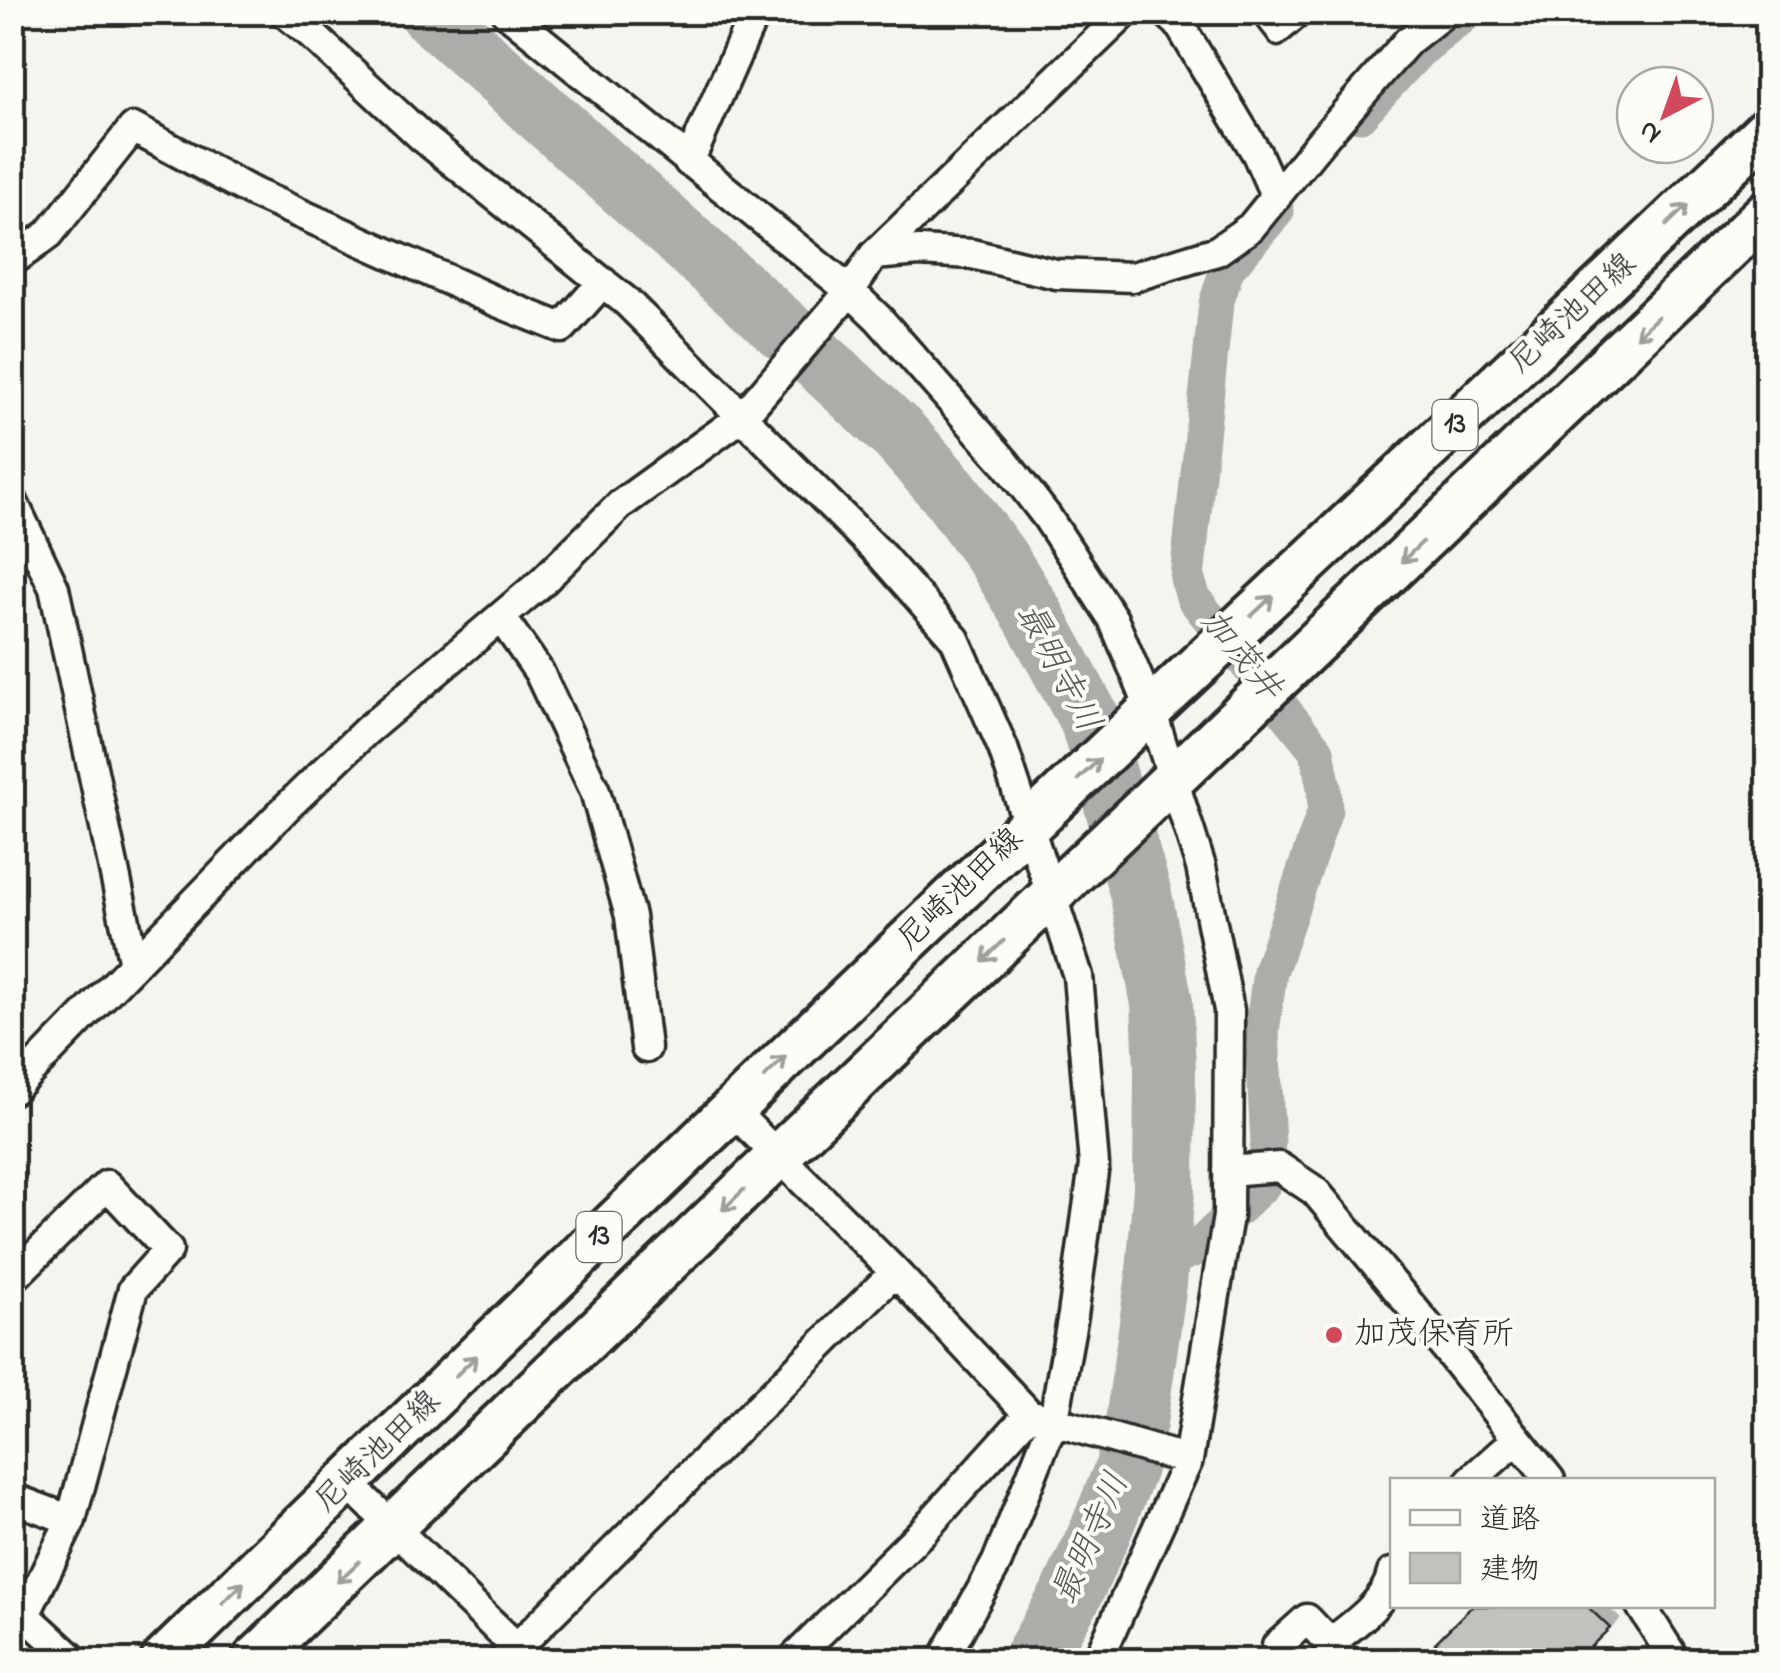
<svg xmlns="http://www.w3.org/2000/svg" width="1780" height="1673" viewBox="0 0 1780 1673" font-family="'Indie Flower','Klee One',sans-serif">
<defs>
<filter id="shadow"><feDropShadow dx="9" dy="-9" stdDeviation="0" flood-color="#0004"/></filter>
</defs>
<rect width="100%" height="100%" fill="#f5f4ef"/>
<filter id="ink" filterUnits="userSpaceOnUse"><feTurbulence type="fractalNoise" baseFrequency=".01" numOctaves="2"/><feDisplacementMap in="SourceGraphic" scale="20" xChannelSelector="R" yChannelSelector="G"/><feConvolveMatrix kernelMatrix="1 2 1 2 8 2 1 2 1" color-interpolation-filters="sRGB"/></filter>
<g filter="url(#ink)">
<g fill="none" stroke-linecap="round" stroke-linejoin="round">
<!-- canal -->
<path stroke="#adaca9" stroke-width="35" d="M1360,115L1419,51L1468,12
M1158,1263L1196,1249L1263,1185L1268,1143L1262,1032L1270,972L1325,810L1324,788L1317,751L1194,599L1187,578L1216,304L1227,269L1277,211"/>
<!-- river -->
<path stroke="#adaca9" stroke-width="62" d="M429,12L828,369L900,436L950,493L998,559L1033,615L1091,722L1141,895L1162,1003L1165,1069L1164,1189L1156,1283L1136,1422L1126,1467L1100,1532L1071,1595L1033,1660"/>
</g>
<!-- building -->
<path fill="#c2c1be" stroke="#2b2b2b" stroke-width="2.5" filter="url(#shadow)" d="M1472,1606H1587L1610,1628L1577,1660H1454L1435,1643Z"/>
<g fill="none" stroke-linecap="round" stroke-linejoin="round">
<!-- service casing -->
<g stroke="#2b2b2b" stroke-width="21">
<path id="service" d="M1258,12L1278,38L1309,12"/>
</g>
<!-- minor casing -->
<g stroke="#2b2b2b" stroke-width="35">
<path id="minor" d="M284,12L309,32L421,136L627,302L880,554L955,639L1003,748L1078,976L1094,1165L1073,1315L1054,1419L997,1562L943,1660
M506,12L850,291L874,255L1126,12
M1166,12L1179,24L1257,154L1276,197
M689,162L755,12
M874,255L919,251L972,254L1056,274L1133,277L1217,251L1251,227L1321,141L1408,41L1445,12
M12,261L49,234L133,128L254,193L495,301L562,328L603,282
M12,500L54,588L134,964
M501,617L539,672L595,791L630,916L646,1048
M12,1090L285,809L366,731L542,582L621,504L743,416L850,291L879,319L1004,461L1047,517L1113,619L1151,710L1201,867L1229,1010L1228,1216L1188,1460L1098,1660
M731,1109L895,1272L1029,1414L1188,1460
M1228,1171L1279,1167L1315,1191L1427,1325L1550,1480
M12,1279L107,1185L168,1250L133,1289L71,1520L25,1615L74,1660
M1471,1480L1517,1439
M347,1482L528,1659
M12,1498L71,1520
M1641,1606L1675,1660
M1330,1643C1353,1625 1386,1603 1392,1573
M1277,1646L1307,1619L1346,1660
M504,1660L895,1272
M792,1660L923,1531L1029,1414"/>
</g>
<!-- primary casing -->
<g stroke="#2b2b2b" stroke-width="50">
<path id="primary" d="M163,1660C449,1383 733,1106 1022,832C1269,596 1521,365 1768,128
M254,1660L778,1156L1768,211"/>
</g>
<!-- service -->
<use href="#service" stroke="#fdfcf7" stroke-width="14"/>
<!-- minor -->
<use href="#minor" stroke="#fdfcf7" stroke-width="28"/>
<!-- primary -->
<use href="#primary" stroke="#fdfcf7" stroke-width="42"/>
</g>
<!-- one-way arrows -->
<defs><path id="oneway-shaft" d="M-6 0H5M1.5-3L5.5 0L1.5 3" fill="none" stroke-width="1.6" stroke-linecap="round" stroke-linejoin="round" transform="scale(2.5)"/></defs>
<g stroke="#9e9e9b">
<use href="#oneway-shaft" transform="translate(1677 215) rotate(-44)"/>
<use href="#oneway-shaft" transform="translate(1647 327) rotate(136)"/>
<use href="#oneway-shaft" transform="translate(1412 552) rotate(136)"/>
<use href="#oneway-shaft" transform="translate(1262 606) rotate(-43)"/>
<use href="#oneway-shaft" transform="translate(1089 769) rotate(-43)"/>
<use href="#oneway-shaft" transform="translate(993 951) rotate(136)"/>
<use href="#oneway-shaft" transform="translate(775 1067) rotate(-44)"/>
<use href="#oneway-shaft" transform="translate(733 1200) rotate(136)"/>
<use href="#oneway-shaft" transform="translate(466 1366) rotate(-44)"/>
<use href="#oneway-shaft" transform="translate(348 1572) rotate(136)"/>
<use href="#oneway-shaft" transform="translate(233 1593) rotate(-44)"/>
</g>
</g>
<!-- markers -->
<circle fill="#d1495b" stroke="#fdfcf7" stroke-width="4" cx="1334" cy="1335" r="10"/>
<g text-anchor="middle" dominant-baseline="central" stroke-width="8" stroke-linejoin="round" paint-order="stroke">
<!-- shield labels -->
<g fill="#fdfcf7" stroke="#6a6a68" stroke-width="2.5">
<rect x="1432.5" y="400" width="45" height="50" rx="8"/>
<rect x="576.5" y="1212" width="45" height="50" rx="8"/>
</g>
<g font-size="30" font-weight="bold" fill="#2b2b2b">
<text x="1455" y="425">13</text>
<text x="599" y="1237">13</text>
</g>
<!-- street labels -->
<g font-size="32" fill="#2b2b2b" stroke="#fdfcf7">
<text transform="translate(1573 314) rotate(-43)">尼崎池田線</text>
<text transform="translate(961 890) rotate(-44)">尼崎池田線</text>
<text transform="translate(378 1452) rotate(-44)">尼崎池田線</text>
</g>
<!-- poi labels -->
<g font-size="32" fill="#2b2b2b" stroke="#fdfcf7" text-anchor="start">
<text x="1354" y="1335">加茂保育所</text>
</g>
<!-- water labels -->
<g font-size="35" font-style="italic" fill="#585857" stroke="#fdfcf7">
<text transform="translate(1240 656) rotate(51)">加茂井</text>
<text transform="translate(1057 668) rotate(62)">最明寺川</text>
<text transform="translate(1092 1539) rotate(-66)">最明寺川</text>
</g>
</g>
<!-- margin -->
<rect width="1780" height="1673" fill="none" stroke="#fdfcf7" stroke-width="50"/>
<rect x="25" y="25" width="1730" height="1623" fill="none" stroke="#2b2b2b" stroke-width="4" filter="url(#ink)"/>
<!-- legend -->
<rect x="1390" y="1478" width="325" height="130" fill="#fdfcf7" stroke="#a9a8a5" stroke-width="2.5"/>
<rect x="1410" y="1510" width="50" height="15" fill="#fdfcf7" stroke="#a9a8a5" stroke-width="2.5"/>
<text x="1480" y="1528" font-size="30" fill="#2b2b2b">道路</text>
<rect x="1410" y="1553" width="50" height="30" fill="#c2c1be" stroke="#a9a8a5" stroke-width="2.5"/>
<text x="1480" y="1578" font-size="30" fill="#2b2b2b">建物</text>
<!-- north arrow -->
<g transform="translate(1665 115) rotate(221)"><circle r="48" fill="#fdfcf7" stroke="#a9a8a5" stroke-width="2.5"/>
<path d="M0-8L18 38L0 25L-18 38Z" fill="#d1495b"/>
<text y="-15" font-size="28" font-weight="bold" text-anchor="middle" fill="#2b2b2b">N</text>
</g>
</svg>
